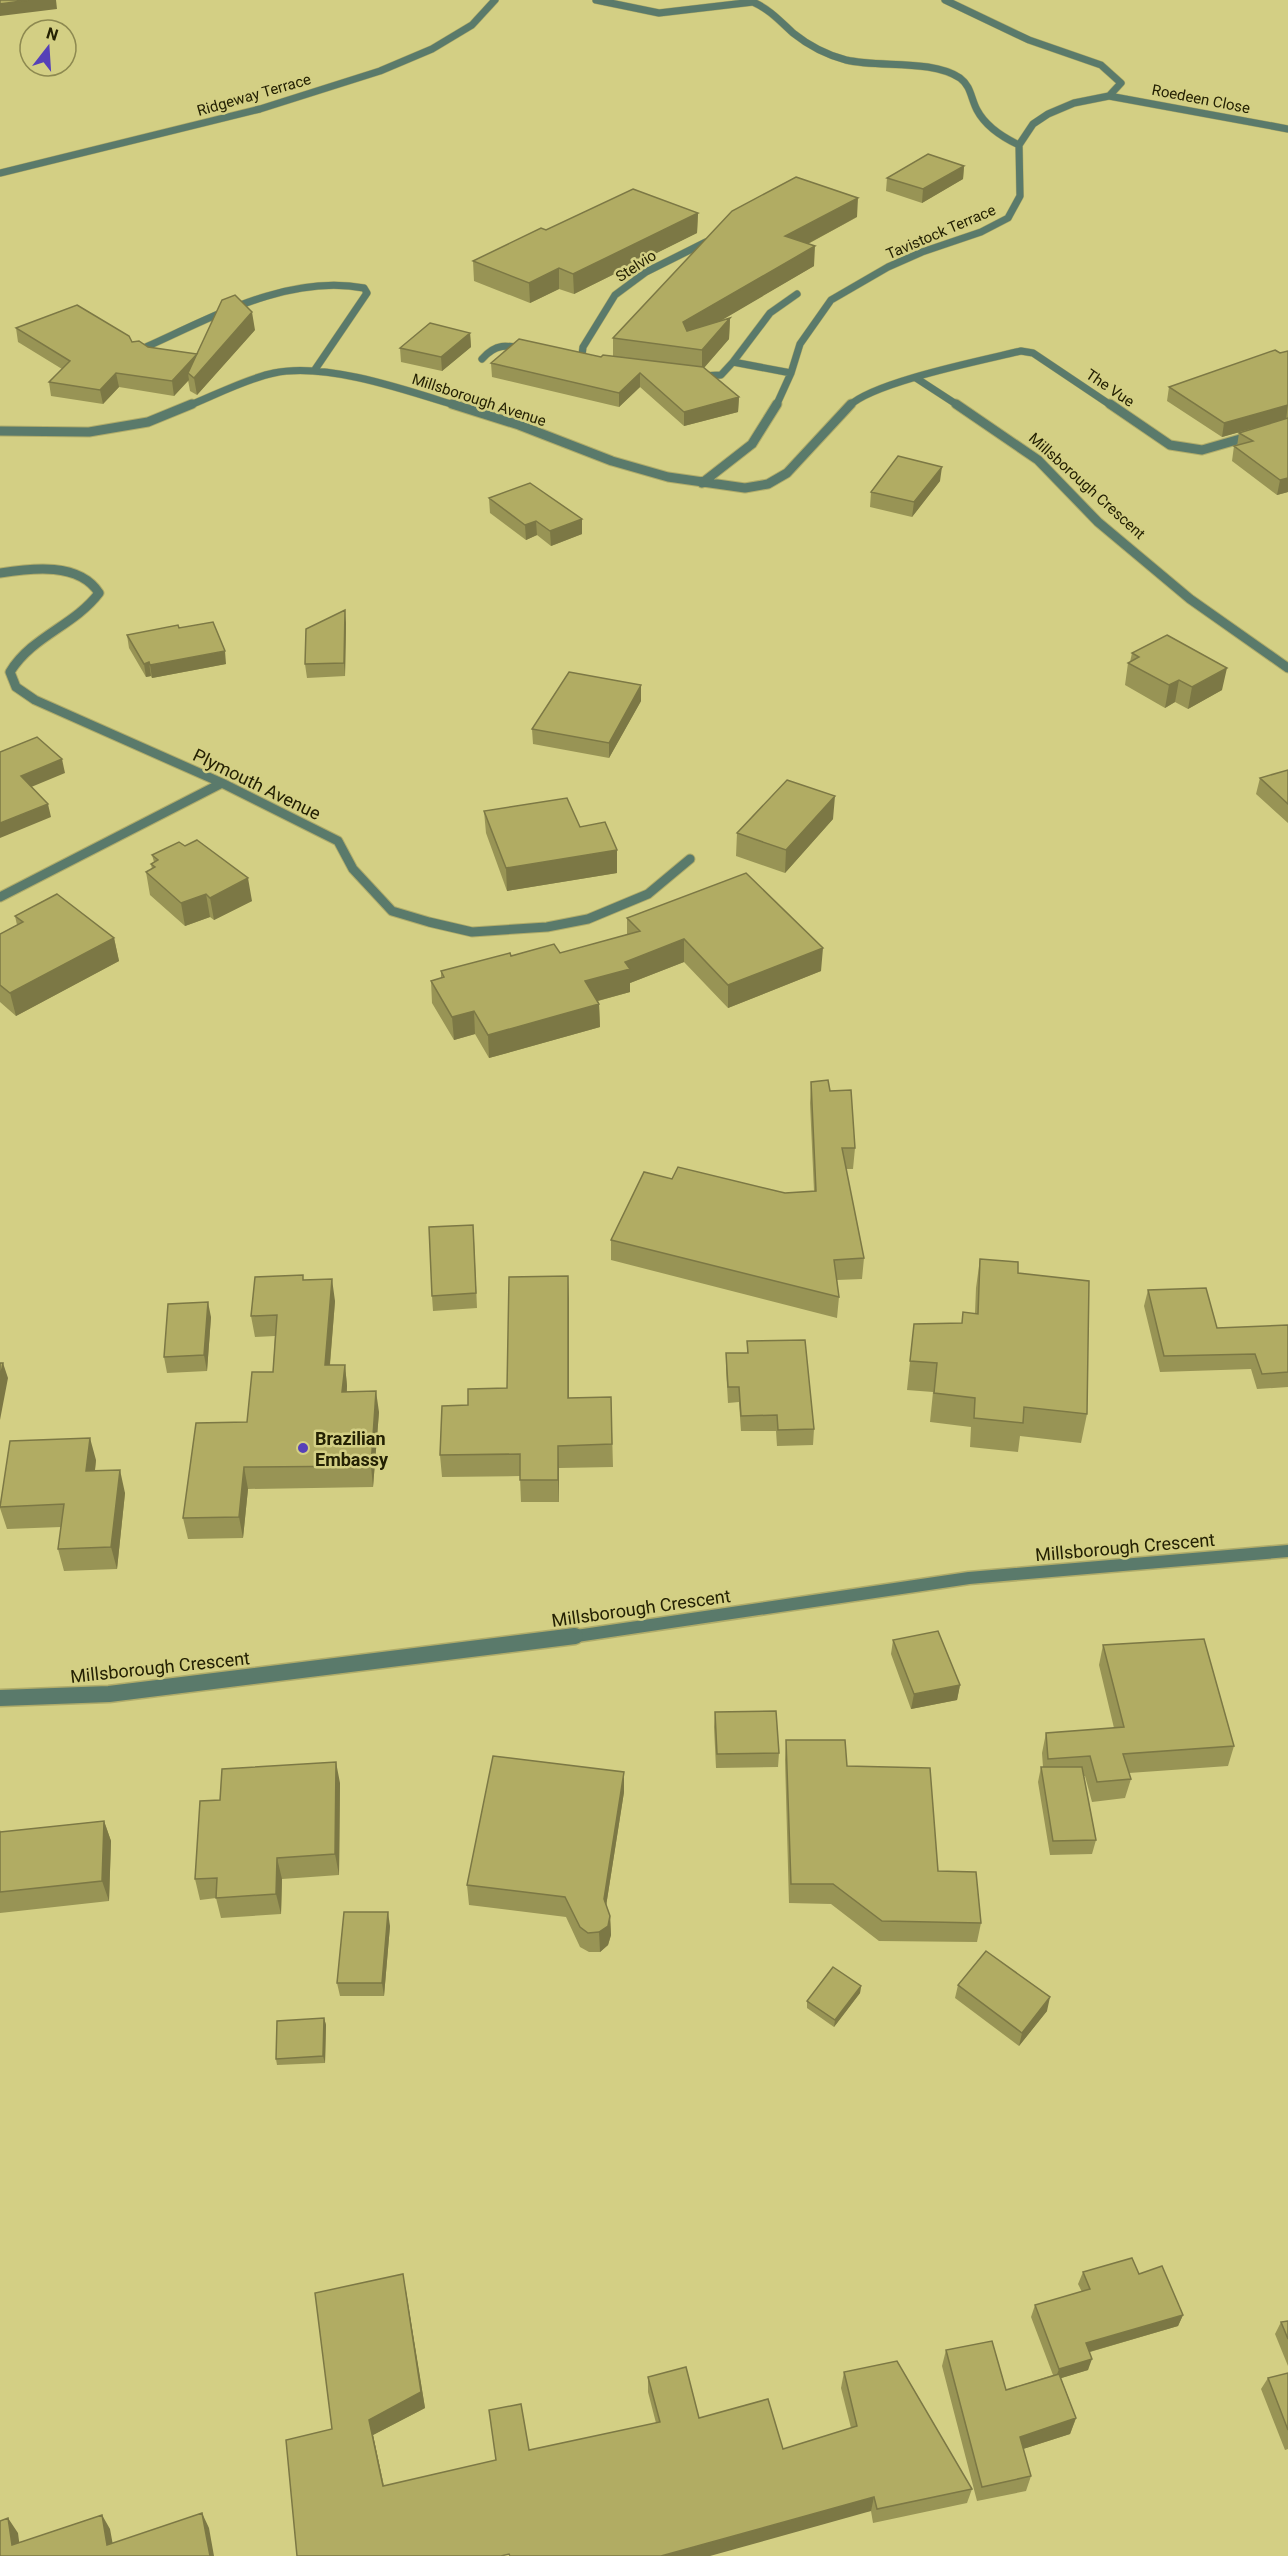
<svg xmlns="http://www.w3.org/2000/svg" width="1288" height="2556" viewBox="0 0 1288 2556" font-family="Roboto,sans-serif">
<rect width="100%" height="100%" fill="#d3cf84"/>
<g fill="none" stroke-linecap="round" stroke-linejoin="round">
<!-- street-far3 casing -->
<g stroke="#b0ac6a" stroke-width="8">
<path id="street-far3" d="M596,0L659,13L753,2C769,9 780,21 793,33C808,45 827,55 846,60C880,68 931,59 960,78C971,86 971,99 977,110C986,127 1002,137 1019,145
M1109,96L1288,129
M0,173L260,109L380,71L432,49L472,25L495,0
M137,351C206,321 286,273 364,288L367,293L314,371
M482,359C496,343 506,345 526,349
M593,362L586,360L582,355L583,347L615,295L646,272L706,242
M733,362L770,313L797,294
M700,376L721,375L733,362L791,373
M916,378L959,406
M188,406C213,396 248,378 274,373C326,362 406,390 457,406
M776,406L791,373L800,344L831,300L888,267L922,252L981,232L1008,218L1020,196L1019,145L1033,124L1048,114L1074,103L1109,96L1121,83L1101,65L1029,40L945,0
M849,406C873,382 984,360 1021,351L1033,353L1112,406"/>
</g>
<!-- street-far2 casing -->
<g stroke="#b0ac6a" stroke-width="11">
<path id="street-far2" d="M452,404L519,425L612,461L668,477L745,488L768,484L787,473L851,404
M956,404L1038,460L1098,522L1190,599L1288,668
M1110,404L1170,445L1202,450L1254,435
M0,431L89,432L148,422L192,404
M702,483L752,444L777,404
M0,573C32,568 79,562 99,593C74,626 32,636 10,672L16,687L35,700L222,783L338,841L353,869L392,911L429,922L472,932L547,927L588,919L648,894L690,859
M0,897L222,783"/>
</g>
<!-- street-far1 casing -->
<g stroke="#b0ac6a" stroke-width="15">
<path id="street-far1" d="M563,1638L969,1578L1288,1551"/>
</g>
<!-- street casing -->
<g stroke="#b0ac6a" stroke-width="19">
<path id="street" d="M0,1698L109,1694L575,1636"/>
</g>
<!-- street-far3 -->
<use href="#street-far3" stroke="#5a7a6b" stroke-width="7"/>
<!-- street-far2 -->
<use href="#street-far2" stroke="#5a7a6b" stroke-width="9"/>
<!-- street-far1 -->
<use href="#street-far1" stroke="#5a7a6b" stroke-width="12"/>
<!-- street -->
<use href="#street" stroke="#5a7a6b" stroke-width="16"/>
</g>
<!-- wall -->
<path fill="#989455" d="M964,166L963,179L922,203L886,191L887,178Z
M698,213L697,233L574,294L559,289L530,303L474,281L473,261L546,230Z
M857,217L808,244L814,266L719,321L730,318L729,339L704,368L739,397L738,412L684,426L640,387L619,407L492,377L491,363L601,357L613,356V338Z
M16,328L132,342L148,347L197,354L255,330L197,395L190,391L188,380L174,396L119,387L103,404L51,396L49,382L62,369L18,342Z
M470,333L471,347L442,371L401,362L400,348Z
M1288,351V492L1277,495L1232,461L1234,446H1237L1239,433L1285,419L1222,437L1167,401L1169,387Z
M940,481L912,517L870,507L871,492Z
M489,498L582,534L551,546L537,535L526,540L490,513Z
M346,623L345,676L307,678L305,664Z
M127,635L226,664L152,678L151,676L146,677L129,648Z
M1132,653L1222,690L1188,709L1175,702L1165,708L1125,685L1128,663L1130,662Z
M641,701L609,758L533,744L532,729Z
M1288,770V823L1256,794L1260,778Z
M484,811L580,827L617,850V873L507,891L486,833Z
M833,819L785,873L736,856L737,833Z
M152,855L252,901L214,920L210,917L185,926L150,895L146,872L152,869L151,864L154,862Z
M15,916L114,938L119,961L16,1016L0,1002V934L17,925Z
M627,918L821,971L728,1008L684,962L630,983V992L598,1001L599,1004L600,1027L489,1058L475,1034L454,1040L432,1003L431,981L441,978V971L511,956L560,953L627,935Z
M811,1082L830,1091L855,1148L853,1169H846L864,1258L862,1279L837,1280L839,1297L837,1318L611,1260V1240L672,1179L785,1193L814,1191L810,1103Z
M474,1240L477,1308L433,1311L432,1296Z
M980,1259L1018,1273L1087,1414L1081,1443L1020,1436L1018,1452L970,1447L971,1427L930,1422L933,1392L907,1390L914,1324L962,1323L975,1313L976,1288Z
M304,1280L335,1301L330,1365H345L347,1386V1392L379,1412L373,1487L248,1489L243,1538L188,1539L183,1518L247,1422L273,1372L275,1336L255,1337L251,1316Z
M1148,1290L1217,1328L1288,1325V1387L1257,1389L1251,1369L1160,1372L1144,1306Z
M569,1299V1398L611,1397L613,1467L559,1468V1502H521L520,1476L442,1477L440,1455L468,1405L507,1388Z
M211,1317L207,1371L167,1373L164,1357Z
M747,1341L814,1429L813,1445L777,1446L776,1431H741L739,1402L728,1403L726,1368V1353H747Z
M96,1460L95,1471L125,1493L117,1569L64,1571L58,1549L61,1527L7,1529L0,1508V1505Z
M893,1640L960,1685L957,1700L911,1709L891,1654Z
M1103,1645L1234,1746L1228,1766L1129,1773L1131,1779L1125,1798L1092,1802L1085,1776H1084L1096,1840L1092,1854L1050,1855L1038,1782L1041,1767H1043L1042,1753L1046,1733L1114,1728L1099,1665Z
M715,1712L779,1753L778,1767L716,1768L714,1727Z
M786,1740L847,1766L938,1871L981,1923L977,1942L879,1941L831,1904L789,1903L785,1760Z
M340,1783L339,1875L282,1879L281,1914L221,1918L216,1898L200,1900L195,1879L220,1800Z
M624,1792L606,1906L610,1916L611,1935L608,1945L600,1952H589L580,1947L566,1917L469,1905L467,1885Z
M104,1821L111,1841L109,1901L0,1913V1830L1,1832Z
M390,1926L384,1996H340L337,1983Z
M958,1985L1047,2011L1019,2046L955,1998Z
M861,1986L860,1993L834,2027L807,2008V2001Z
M324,2018L326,2025L325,2063L277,2065L276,2059Z
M1083,2272L1139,2274L1183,2315L1178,2326L1090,2352L1088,2370L1061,2378L1076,2418L1070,2434L1023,2449L1031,2476L1026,2491L977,2501L942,2366L946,2350L1006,2390L1053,2375L1031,2317L1035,2305L1082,2292L1078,2284Z
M406,2290L425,2408L373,2435L384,2486L496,2460L529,2450L656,2423L648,2392V2377L699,2418L783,2449L851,2428L841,2388L844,2372L972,2489L967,2503L873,2523L871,2511L297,2556L332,2429Z
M1288,2321V2366L1275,2334L1281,2322Z
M1288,2373V2449L1285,2450L1261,2389L1268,2378Z"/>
<!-- shaded-wall -->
<path fill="#7c7845" d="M28,0H56L57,9L0,16V4Z
M964,166L963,179L922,203L923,189Z
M858,198L857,217L785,256V236Z
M698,213L697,233L574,294L573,274Z
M815,246L814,266L683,343V322Z
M559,268V289L530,303L529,283Z
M252,312L255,330L197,395L194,378Z
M730,318L729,339L702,370V350Z
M470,333L471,347L442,371L441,357Z
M197,354L188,373L189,380L174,396L172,381Z
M116,373L119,387L103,404L100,390Z
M640,373V387L619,407V393Z
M739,397L738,412L684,426V412Z
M1288,405L1286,419L1222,437L1224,423Z
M942,467L940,481L912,517L914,502Z
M1288,478V492L1277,495L1280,480Z
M582,519V534L551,546L550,531Z
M536,521L537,535L526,540L525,525Z
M345,610L346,623L345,676L344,663Z
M225,651L226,664L152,678L150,665Z
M149,662L151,676L146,677L144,664Z
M1227,668L1222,690L1188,709L1192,687Z
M1179,680L1175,702L1165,708L1169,685Z
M641,685V701L609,758V743Z
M62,759L65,773L24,790L21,776Z
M835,796L833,819L785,873L786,850Z
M48,804L51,817L0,838V823Z
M617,850V873L507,891L506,868Z
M248,878L252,901L214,920L210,898Z
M206,894L210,917L185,926L181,903Z
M114,938L119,961L16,1016L10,993Z
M684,939V962L630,983V992L586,1004L585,981L625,962Z
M823,948L821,971L728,1008V985Z
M599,1004L600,1027L489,1058L488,1035Z
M474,1011L475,1034L454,1040L452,1017Z
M568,1276L569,1299V1421L568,1398Z
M332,1279L335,1301L328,1386L325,1365Z
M208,1302L211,1317L207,1371L204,1355Z
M3,1363L8,1378L0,1420V1379Z
M345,1365L347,1386L345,1413L342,1392Z
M376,1391L379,1412L373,1487L371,1466Z
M90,1438L96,1460L92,1494L86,1471Z
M558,1446L559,1468V1502L558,1480Z
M244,1467L248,1489L243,1538L239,1517Z
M120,1470L125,1493L117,1569L111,1547Z
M960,1685L957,1700L911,1709L914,1694Z
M336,1762L340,1783L339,1875L335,1854Z
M624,1772V1792L604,1919V1899Z
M104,1821L111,1841L109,1901L102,1881Z
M277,1858L282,1879L281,1914L276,1894Z
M388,1912L390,1926L384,1996L382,1983Z
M610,1916L611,1935L608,1945L600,1952L599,1932Z
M861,1986L860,1993L834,2027L835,2020Z
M1050,1997L1047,2011L1019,2046L1022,2033Z
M324,2018L326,2025L325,2063L323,2056Z
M403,2274L425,2408L373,2435L387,2501L369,2420Z
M1183,2315L1178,2326L1082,2354L1086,2343Z
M1092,2359L1088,2370L1055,2380L1059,2369Z
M1076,2418L1070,2434L1014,2452L1020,2437Z
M874,2497L871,2511L710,2556H661Z
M202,2513L209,2528L214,2556H210Z
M102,2515L110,2529L115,2556L107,2545Z
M8,2518L18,2533L21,2556L12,2545Z"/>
<!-- building -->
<path fill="#b1ac63" stroke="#7c7845" stroke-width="1.5" d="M0,0H28L0,4Z
M928,154L964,166L923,189L887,178Z
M796,177L858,198L785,236L815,246L683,322L687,331L730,318L702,350L613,338L732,211Z
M633,189L698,213L573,274L559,268L529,283L473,261L541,228L546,230Z
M235,295L252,312L194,378L188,373L222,300Z
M77,305L129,336L132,342L139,341L148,347L197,354L172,381L116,373L100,390L49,382L70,361L16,328Z
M430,323L470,333L441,357L400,348Z
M519,339L601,357L603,355L703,367L739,397L684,412L640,373L619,393L491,363Z
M1275,350L1280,353L1288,351V405L1224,423L1169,387Z
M1288,418V478L1280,480L1234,446L1253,441L1239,433Z
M898,456L942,467L914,502L871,492Z
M530,483L582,519L550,531L536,521L525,525L489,498Z
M345,610L344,663L305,664L306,629Z
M213,622L225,651L150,665L149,662L144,664L127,635L178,625L179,628Z
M1167,635L1227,668L1192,687L1179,680L1169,685L1128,663L1139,657L1132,653Z
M569,672L641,685L609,743L532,729Z
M37,737L62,759L21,776L48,804L0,823V752Z
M1288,770V804L1260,778Z
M787,780L835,796L786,850L737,833Z
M567,798L580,827L605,822L617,850L506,868L484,811Z
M197,840L248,878L210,898L206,894L181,903L146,872L155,867L151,864L158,860L152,855L179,842L185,846Z
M746,873L823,948L728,985L684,939L625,962L630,969L585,981L599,1004L488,1035L474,1011L452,1017L431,981L444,977L441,971L510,953L511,956L554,944L560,953L640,931L627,918Z
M57,894L114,938L10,993L0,985V934L23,922L15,916Z
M828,1080L830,1091L851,1090L855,1148H842L864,1258L834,1260L839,1297L611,1240L644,1172L672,1179L678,1167L785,1193L816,1191L811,1082Z
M473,1225L476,1293L432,1296L429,1227Z
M980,1259L1018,1262V1273L1089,1281L1087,1414L1024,1407L1023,1423L974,1418L975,1398L934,1393L937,1363L910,1361L914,1324L962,1323L963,1312L978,1314Z
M303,1275V1280L332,1279L325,1365H345L342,1392L376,1391L371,1466L244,1467L239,1517L183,1518L196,1423L247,1422L252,1372H273L277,1315L251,1316L255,1277Z
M568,1276V1398L611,1397L612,1444L558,1446V1480H520V1454L440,1455L442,1406L468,1405V1389L507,1388L509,1277Z
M1206,1288L1217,1328L1288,1325V1372L1262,1374L1255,1354L1164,1356L1148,1290Z
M208,1302L204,1355L164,1357L168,1304Z
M805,1340L814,1429L778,1430L777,1415L741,1416L739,1387H728L726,1353H748L747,1341Z
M0,1363H3L0,1379Z
M90,1438L86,1471L120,1470L111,1547L58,1549L64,1504L0,1507L10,1441Z
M938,1631L960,1685L914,1694L893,1640Z
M1204,1639L1234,1746L1123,1754L1131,1779L1097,1782L1090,1756L1048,1759L1046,1733L1124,1727L1103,1645Z
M776,1711L779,1753L717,1754L715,1712Z
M786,1740H845L847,1766L930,1768L938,1871L976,1872L981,1923L882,1921L833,1884H791Z
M493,1756L624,1772L604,1899L610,1916L608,1926L599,1932L588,1933L580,1927L565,1897L467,1885Z
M336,1762L335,1854L277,1858L276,1894L216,1898L217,1878L195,1879L200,1801L220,1800L222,1769Z
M1041,1767H1082L1096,1840L1053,1841Z
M104,1821L102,1881L0,1892V1832Z
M344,1912H388L382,1983H337Z
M986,1951L1050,1997L1022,2033L958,1985Z
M833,1967L861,1986L835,2020L807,2001Z
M324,2018L323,2056L276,2059L277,2021Z
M1132,2258L1139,2274L1162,2266L1183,2315L1086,2343L1092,2359L1059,2369L1035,2305L1090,2289L1083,2272Z
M403,2274L421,2392L369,2420L383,2486L496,2460L489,2410L521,2404L529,2450L660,2422L648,2377L686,2367L699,2418L768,2399L783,2449L857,2426L844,2372L897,2361L972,2489L877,2509L874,2497L661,2556H510L509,2554L501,2556H297L286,2440L332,2429L315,2293Z
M1288,2321V2339L1281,2322Z
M992,2341L1006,2390L1059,2374L1076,2418L1020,2437L1031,2476L982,2487L946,2350Z
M1288,2373V2430L1268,2378Z
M202,2513L210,2556H0V2521L8,2518L12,2545L102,2515L107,2545Z"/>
<!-- markers -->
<circle fill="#5641b8" stroke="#d3cf84" stroke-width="2" cx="303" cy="1448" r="6"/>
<g text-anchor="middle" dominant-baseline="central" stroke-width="5" stroke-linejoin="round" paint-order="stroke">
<!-- far-street labels -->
<g font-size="15" fill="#242103" stroke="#d3cf84">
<text transform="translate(254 95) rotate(-16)">Ridgeway Terrace</text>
<text transform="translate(1201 99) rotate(11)">Roedeen Close</text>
<text transform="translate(941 232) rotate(-23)">Tavistock Terrace</text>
<text transform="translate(636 266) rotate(-33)">Stelvio</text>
<text transform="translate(1110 388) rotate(34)">The Vue</text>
<text transform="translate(479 400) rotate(18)">Millsborough Avenue</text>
<text transform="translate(1087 486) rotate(42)">Millsborough Crescent</text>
</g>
<!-- street labels -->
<g font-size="18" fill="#242103" stroke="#d3cf84">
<text transform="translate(257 784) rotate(26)">Plymouth Avenue</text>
<text transform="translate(1125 1547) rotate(-5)">Millsborough Crescent</text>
<text transform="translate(641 1608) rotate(-8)">Millsborough Crescent</text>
<text transform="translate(160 1667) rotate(-6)">Millsborough Crescent</text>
</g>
<!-- poi labels -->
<g font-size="18" font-weight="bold" fill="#242103" stroke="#d3cf84" text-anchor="start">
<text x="315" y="1438">Brazilian<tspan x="315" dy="21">Embassy</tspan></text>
</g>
</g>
<!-- north arrow -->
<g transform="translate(48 48) rotate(17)"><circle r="28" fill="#d3cf84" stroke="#8d8950" stroke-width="1.5"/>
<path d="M0-4.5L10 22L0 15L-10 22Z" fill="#5641b8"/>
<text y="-9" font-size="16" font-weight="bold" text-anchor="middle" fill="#242103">N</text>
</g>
</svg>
